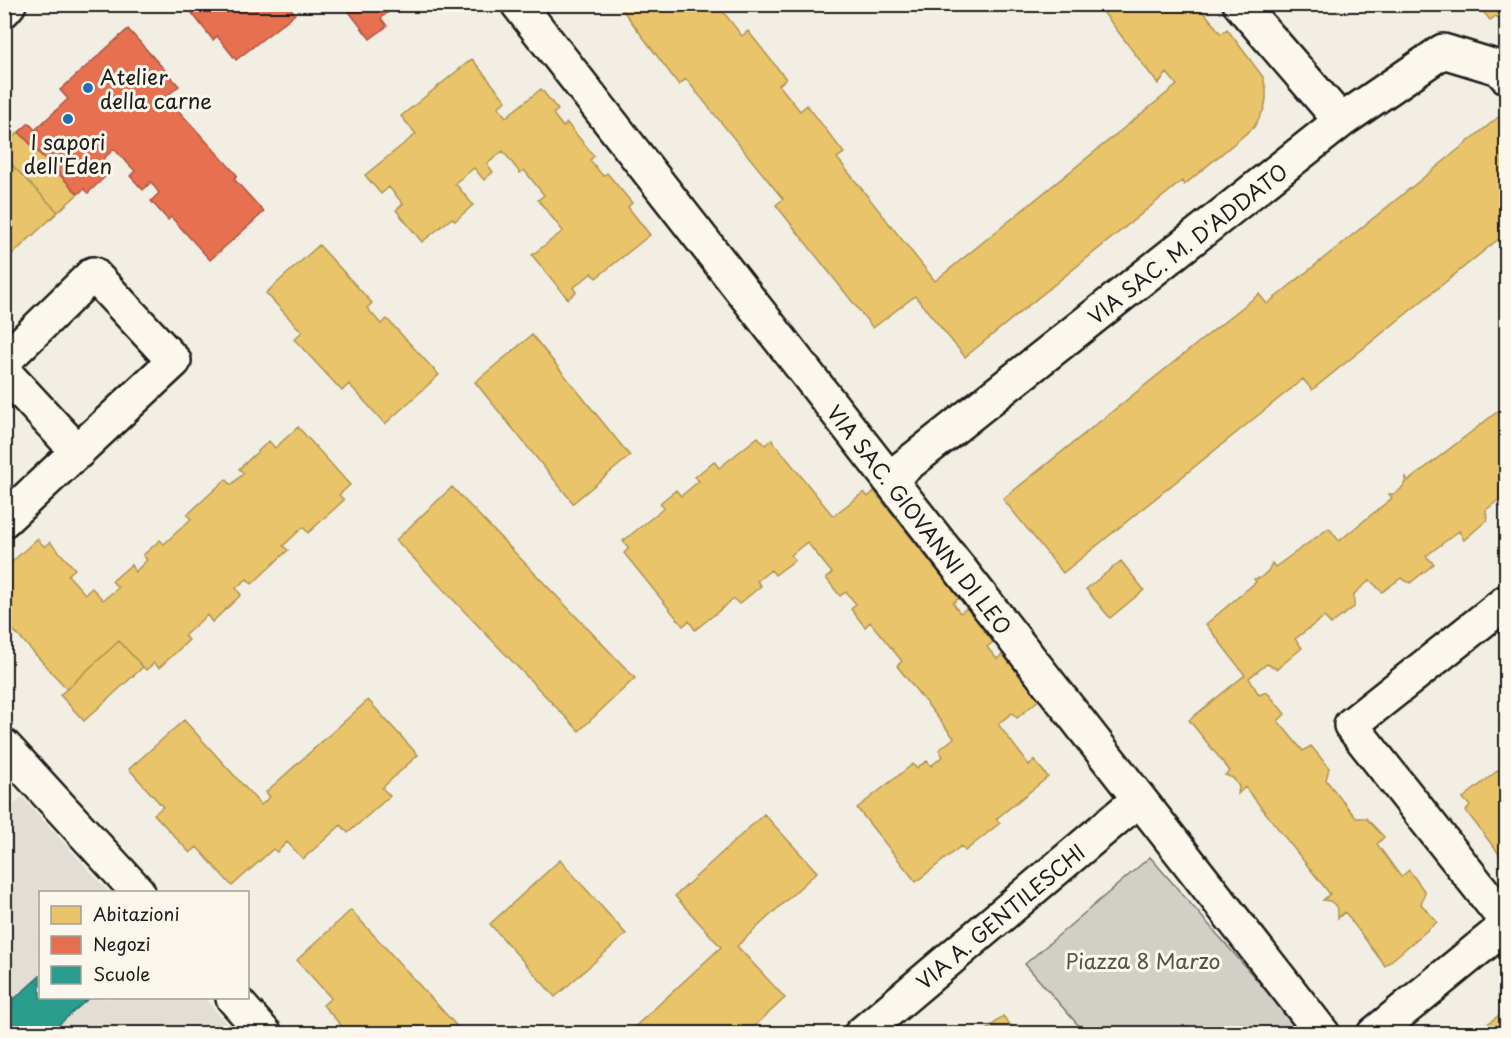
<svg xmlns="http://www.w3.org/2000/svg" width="1511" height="1038" viewBox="0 0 1511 1038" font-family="'Playpen Sans',sans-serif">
<rect width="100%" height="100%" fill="#f2eee4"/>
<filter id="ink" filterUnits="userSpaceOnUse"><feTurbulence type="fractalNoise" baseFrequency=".0167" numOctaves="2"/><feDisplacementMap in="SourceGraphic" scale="12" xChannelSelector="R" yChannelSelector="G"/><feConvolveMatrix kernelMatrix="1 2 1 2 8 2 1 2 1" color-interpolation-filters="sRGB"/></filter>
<g filter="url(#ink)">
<!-- built -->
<path fill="#e2ded5" d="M22,797L109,892H40V998H204L236,1033L5,1034V813Z"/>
<!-- green -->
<path fill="#d2cfc6" stroke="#777671" stroke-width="1.5" d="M1150,857L1303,1033H1085L1025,964Z"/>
<!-- homes -->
<path fill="#e9c46a" stroke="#ac9253" stroke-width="1.5" d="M618,4H717L742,36L748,31L786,79L779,85L800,111L807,105L844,153L837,158L935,281L1177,85L1167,73L1158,84L1097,4H1198L1221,34L1227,29L1263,77L1266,89V99L1264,109L1254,127L1184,185L1182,181L965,357L915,296L873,328L776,205L783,199L686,79L679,85Z
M1477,4H1506V22V21L1503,24L1496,16L1490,20Z
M472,59L506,101L498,107L506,117L541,89L558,110L553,114L563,127L567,123L594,156L590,160L603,176L607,173L632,203L628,207L650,235L596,278L592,273L573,288L576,292L568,299L532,255L563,231L538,200L544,195L524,170L520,173L503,151L487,164L493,172L484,180L474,168L455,183L473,205L455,221L452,218L422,242L396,210L403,204L389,187L381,194L365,175L416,134L401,116Z
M1506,111V233L1312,390L1303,379L1063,573L1003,499L1259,294L1267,304Z
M19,132L78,194L58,212L4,157V146Z
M4,157L58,212L4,262Z
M319,245L372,303L367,308L381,324L387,319L439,375L385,424L349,384L342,391L294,339L302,332L266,293Z
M532,335L630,456L573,503L475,382Z
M1506,405V494L1486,510L1487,520L1464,540L1459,531L1426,556L1434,564L1410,583L1401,578L1382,592L1370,580L1354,594V607L1331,624L1324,617L1295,639L1302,648L1277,669L1267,664L1249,678L1259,695L1267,692L1285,714L1278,721L1303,751L1311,746L1329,768L1326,780L1356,818H1366L1384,837L1377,844L1401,877L1409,870L1425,892L1421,904L1437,922L1385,966L1345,912L1338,918V909L1335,905L1330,901L1323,900L1330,894L1245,787L1238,794L1239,787L1236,782L1233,778L1225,775L1230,771L1189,720L1245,675L1206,624L1256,582L1254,579L1260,578L1268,571L1272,563L1275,567L1329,528L1339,541L1392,498L1389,494H1394L1400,490L1404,485L1406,477L1408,481Z
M298,427L350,485L339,495L344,500L308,533L303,527L283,546L288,550L252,584L247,579L236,588L241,595L212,622L207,615L184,636L189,640L159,668L154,663L146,670L119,641L67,689L4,620V569L37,539L45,547L50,542L75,569L68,575L85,594L92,588L103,600L118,588L112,581L131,565L135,572L147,560L143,555L160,540L164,544L191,519L187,515L226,479L231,485L244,473L239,469L269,441L275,448Z
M758,437L765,445L772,440L833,516L864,492L868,497L874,491L959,598L953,603L960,613L967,608L994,641L987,647L997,659L1003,654L1040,699L1017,718L1012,713L998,724L1029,765L1034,760L1048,777L996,819L1000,823L965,851L961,846L916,882L857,808L913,764L916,768L927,761L931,766L943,756L939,750L954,738L897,666L902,661L870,622L865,627L851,609L856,604L846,592L840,596L826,578L832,573L807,542L791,555L795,560L775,575L771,570L757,581L761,586L739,604L734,599L695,630L689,621L683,626L624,553L629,548L623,541L664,508L660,503L676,490L681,496L699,481L695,477L714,461L719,468Z
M452,487L635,678L579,731L396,540Z
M1121,561L1144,590L1110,618L1086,589Z
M119,641L143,667L84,721L60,695Z
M368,700L418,755L382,788L390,796L348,833L341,825L303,859L287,842L277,852L273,849L232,886L197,847L190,853L154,814L163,807L129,769L184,720L261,805L270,797L266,792Z
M1506,764V863L1466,811L1470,806L1463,798Z
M764,814L817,872L737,946L785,998L746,1034H627L721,947L675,896Z
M560,860L626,934L555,997L490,924Z
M351,910L464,1034H349L323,1005L331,998L297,960Z
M1506,1010V1034H1474Z
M1003,1016L1018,1034H982Z"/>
<!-- shops -->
<path fill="#e76f51" stroke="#aa5641" stroke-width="1.5" d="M185,4H288L295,14L236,60L217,36L213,40Z
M343,4H398L381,18L387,26L370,39Z
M128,29L179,86L166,97L237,175L234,179L264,212L210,260L171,217L168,220L151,201L159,193L151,182L143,190L130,176L135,171L114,149L98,164L107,175L88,193L84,189L78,194L19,132L29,123L35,130L68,99L60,90Z"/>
<!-- schools -->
<path fill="#2a9d8f" stroke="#26766c" stroke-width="1.5" d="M40,976V998H89L48,1034H4V1008Z"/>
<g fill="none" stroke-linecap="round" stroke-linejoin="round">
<!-- minor casing -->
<g stroke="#1c1c1c" stroke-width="38">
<path id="minor" d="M518,4L1323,1034
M1240,4L1341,121
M4,10L9,4
M4,361L93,274L174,361L4,520
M4,372L78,452
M889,479L1341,121L1443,51L1499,68L1506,76
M1506,602L1351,725L1506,921
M4,746L138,892
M233,998L265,1034
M861,1034L1139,799
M1374,1034L1506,926"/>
</g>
<!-- minor -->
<use href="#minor" stroke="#fbf7ec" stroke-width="33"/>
</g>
</g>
<!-- markers -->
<g fill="#1f6fb2" stroke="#fbf7ec" stroke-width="2">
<circle cx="88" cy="88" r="6"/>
<circle cx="68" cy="119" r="6"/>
</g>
<g text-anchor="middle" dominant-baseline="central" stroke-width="6" stroke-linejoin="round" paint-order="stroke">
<!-- poi labels -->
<g font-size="21" fill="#1c1c1c" stroke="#fbf7ec" text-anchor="start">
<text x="100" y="76">Atelier<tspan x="100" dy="24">della carne</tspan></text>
<text x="68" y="141" text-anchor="middle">I sapori<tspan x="68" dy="24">dell'Eden</tspan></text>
</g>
<!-- street labels -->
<g font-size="21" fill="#1c1c1c" stroke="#fbf7ec">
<text transform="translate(1187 243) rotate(-38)">VIA SAC. M. D'ADDATO</text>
<text transform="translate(920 519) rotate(52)">VIA SAC. GIOVANNI DI LEO</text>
<text transform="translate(1000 916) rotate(-40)">VIA A. GENTILESCHI</text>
</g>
<!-- park labels -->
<g font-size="21" fill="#53524f" stroke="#fbf7ec">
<text x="1143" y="960">Piazza 8 Marzo</text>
</g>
</g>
<!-- margin -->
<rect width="1511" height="1038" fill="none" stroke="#fbf7ec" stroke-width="24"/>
<rect x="12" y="12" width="1487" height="1014" fill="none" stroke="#1c1c1c" stroke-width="2" filter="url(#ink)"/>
<!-- legend -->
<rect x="39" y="891" width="210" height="108" fill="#fbf7ec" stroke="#a29f99" stroke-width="1.5"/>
<rect x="51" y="906" width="30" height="18" fill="#e9c46a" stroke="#a29f99" stroke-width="1.5"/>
<text x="93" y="921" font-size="18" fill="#1c1c1c">Abitazioni</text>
<rect x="51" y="936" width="30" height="18" fill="#e76f51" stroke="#a29f99" stroke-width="1.5"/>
<text x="93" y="951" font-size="18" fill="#1c1c1c">Negozi</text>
<rect x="51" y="966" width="30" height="18" fill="#2a9d8f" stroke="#a29f99" stroke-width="1.5"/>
<text x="93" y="981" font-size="18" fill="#1c1c1c">Scuole</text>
</svg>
